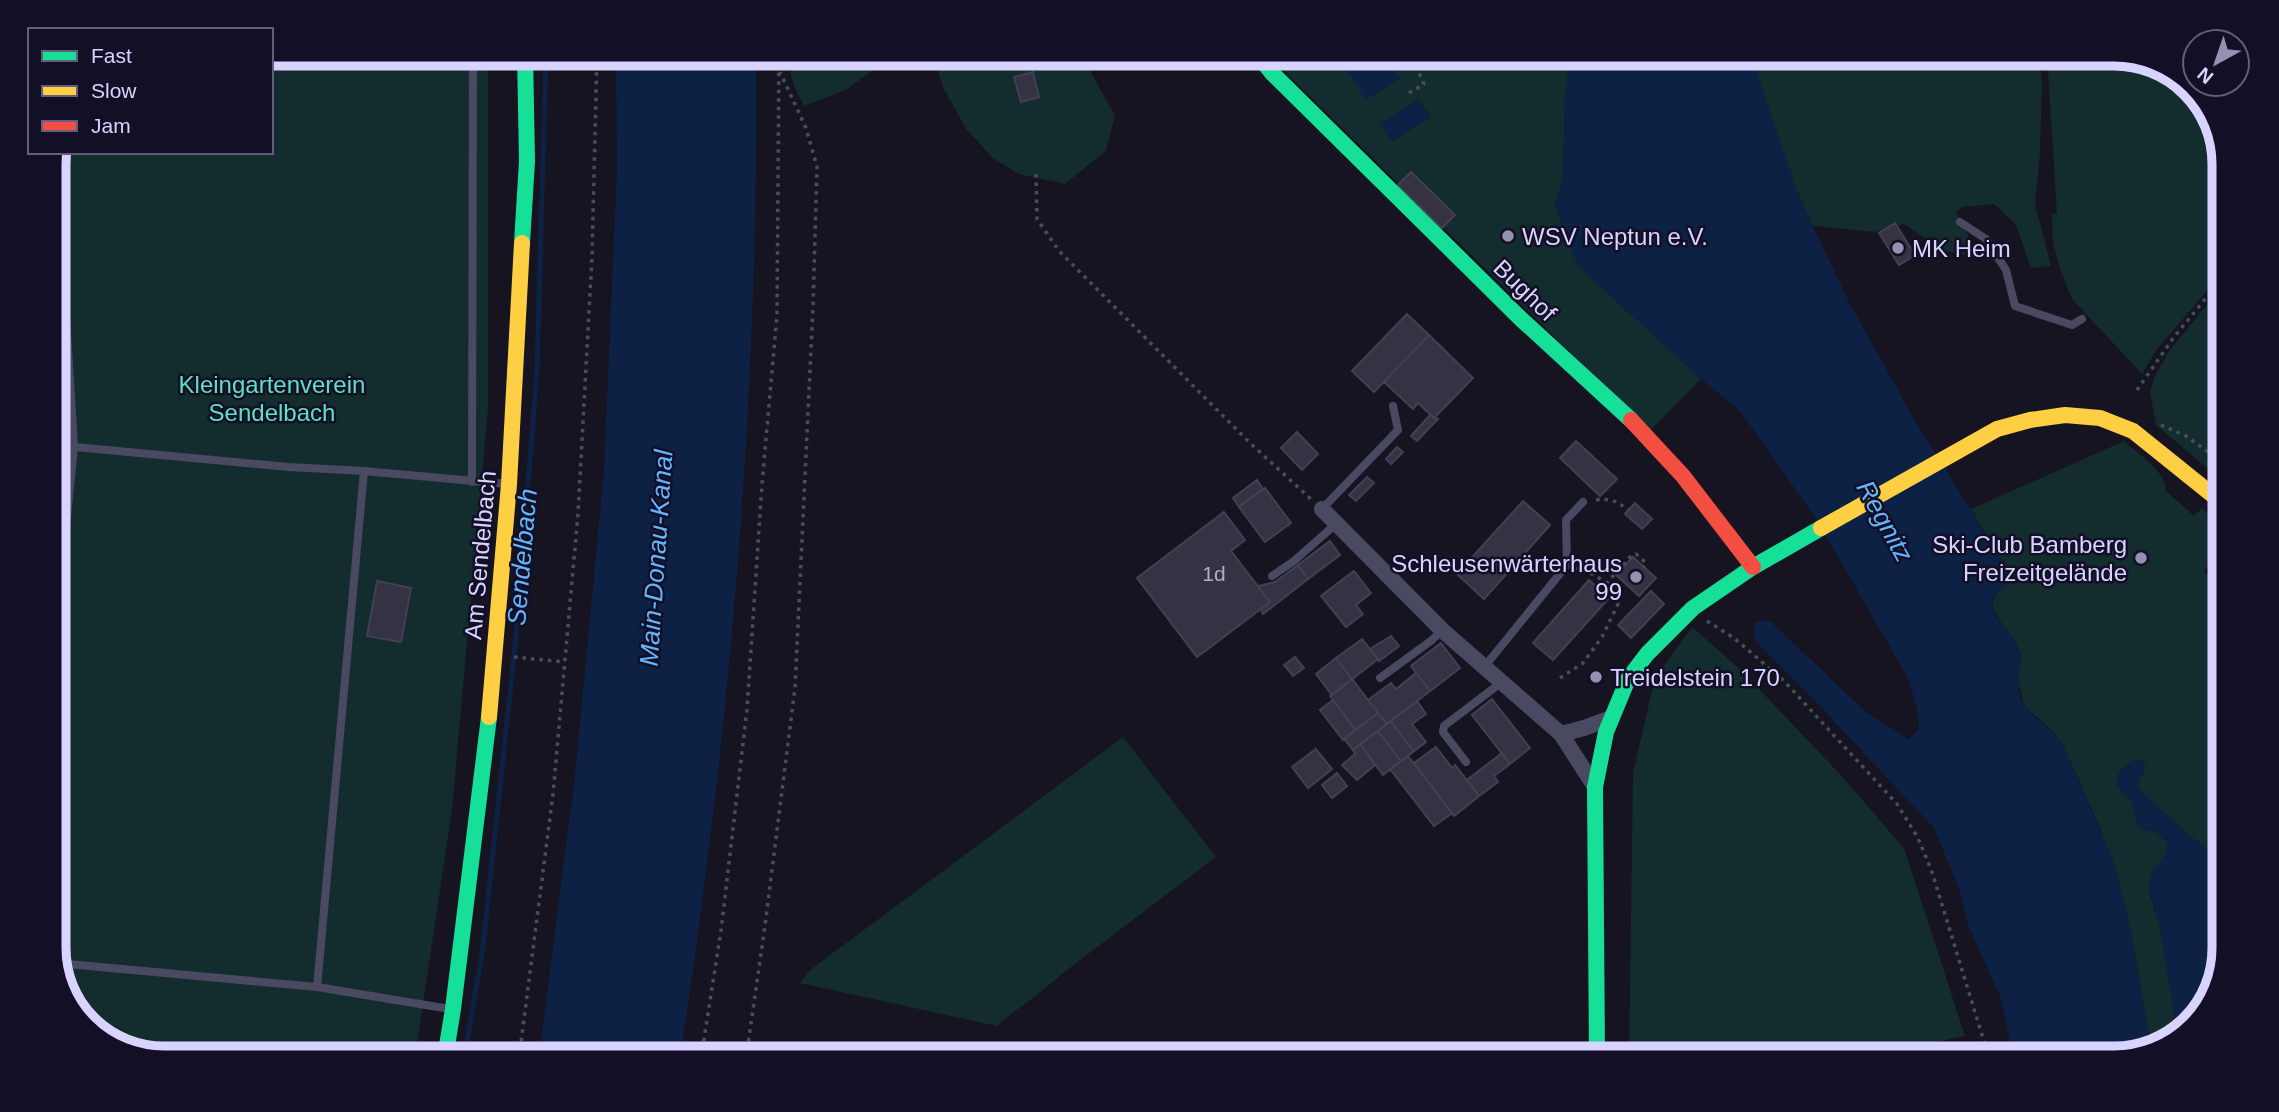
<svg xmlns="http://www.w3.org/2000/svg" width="2279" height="1112" viewBox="0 0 2279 1112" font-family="Arial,sans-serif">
<rect width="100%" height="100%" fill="#161421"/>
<!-- green -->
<path fill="#132c2d" d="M271,54H488V409L452,809L415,1058H164L116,1047L73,1009L55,955L54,158L57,152H271Z
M795,54H894L846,90L804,106C796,90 784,71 795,54Z
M932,54H1081L1115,116L1106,151L1065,184L1019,174L993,158L966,129L944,89Z
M1267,54H1570L1565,99L1563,179L1555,205L1580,267L1701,379L1650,431Z
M1750,54H2038L2042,79L2040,152L2035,204L2051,266L2031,268L2016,225L1994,204L1962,207L1956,212L1979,258L1941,250L1904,224L1875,232L1813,226L1799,197Z
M2047,54H2115L2163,65L2206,103L2225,158V270L2157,349L2142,374L2072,299L2060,269L2053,243L2052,214H2057Z
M2225,283V483L2156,425L2150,392L2154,378L2169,351Z
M2124,441C2137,453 2167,472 2166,491L2194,516L2202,508L2225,527V549L2204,571L2225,589V927C2222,902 2225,875 2210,853L2146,797L2138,786L2140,778L2131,762L2118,773L2117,785L2131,802L2143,829C2153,831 2167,836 2168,848C2168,854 2150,874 2149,886C2148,893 2158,919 2160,928C2168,964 2172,1001 2178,1037L2151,1047L2128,916L2100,828L2062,743L2052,731L2026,707L2023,701L2017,677L2021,656L2018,647L2014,639L2000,621L1992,606L1995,597L2011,574L1971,509Z
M1692,627L1741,670L1838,772L1904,848L1965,1036L1873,1055V1058H1629L1633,773L1655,678Z
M1123,737L1216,857L1063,973C1042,993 1018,1007 997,1026L800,983L810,970Z"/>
<!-- water -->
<path fill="#0d2144" d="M616,54H756C759,389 731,727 680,1058H539L575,776L604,471L617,168Z
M1336,54H1384L1400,79L1366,100Z
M1570,54H1750L1799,197L1849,302L1914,419L2011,574V580C2004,586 1992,595 1992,605C1994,621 2012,632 2018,646C2026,667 2011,682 2024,704C2033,719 2051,728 2062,743L2114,862L2128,916L2151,1047L2115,1058H2014L2000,996L1968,925L1959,889L1934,828L1820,706L1757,643L1753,635L1755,623L1764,620L1771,622L1866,712L1909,739L1919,729L1917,709L1909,680L1817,520L1740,411L1701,379L1579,267L1568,244L1555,205L1563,179L1565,99Z
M1419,99L1431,117L1392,142L1380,124Z
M2134,760H2142C2150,768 2142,773 2139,782V786L2146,797L2210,853L2215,860L2221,882L2225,948L2214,996L2178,1037L2160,929L2149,887C2147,863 2184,851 2159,835C2152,830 2144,830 2138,826L2131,802L2117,785L2118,773Z"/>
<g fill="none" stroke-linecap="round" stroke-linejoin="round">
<!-- stream -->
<path stroke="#0d2144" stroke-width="5" d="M464,1058L482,955L516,637L537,370L546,54"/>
</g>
<!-- building -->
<path fill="#343243" stroke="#433f54" stroke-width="2" d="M1281,54H1304L1306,58L1289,68Z
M1033,72L1039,97L1021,102L1014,77Z
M1411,172L1455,215L1442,228L1398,185Z
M1895,223L1915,255L1899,265L1879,233Z
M1407,314L1429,335L1374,392L1352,371Z
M1429,335L1473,378L1434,418L1418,403L1413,409L1384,382Z
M1430,415L1438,419L1417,441L1411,436Z
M1297,432L1318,454L1302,470L1281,448Z
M1576,441L1617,479L1600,496L1560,458Z
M1397,447L1403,452L1391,464L1386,459Z
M1367,477L1374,483L1356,501L1349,495Z
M1257,480L1263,489L1239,507L1233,498Z
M1265,488L1291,523L1265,542L1239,507Z
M1523,501L1550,525L1484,599L1457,574Z
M1635,503L1652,519L1642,529L1625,514Z
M1224,512L1245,540L1231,551L1270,602L1197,657L1137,578Z
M1330,541L1340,555L1308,579L1298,565Z
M1633,557L1656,578L1639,596L1616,575Z
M1298,565L1308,579L1263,614L1261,609L1270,602L1258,586L1275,582Z
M1354,571L1371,593L1356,605L1363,614L1346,627L1321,596Z
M1589,580L1609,598L1553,660L1533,643Z
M377,581L411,588L401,642L367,636Z
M1651,591L1664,604L1631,638L1618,625Z
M1391,636L1399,646L1379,661L1370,649Z
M1362,639L1378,659L1352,679L1336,658Z
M1441,643L1460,668L1430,691L1411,666Z
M1295,657L1304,668L1293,676L1284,665Z
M1336,658L1352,679L1332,695L1316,674Z
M1416,673L1430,691L1387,724L1368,700L1391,683L1396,689Z
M1352,679L1378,713L1355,730L1330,696Z
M1492,699L1530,748L1510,764L1472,715Z
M1333,700L1355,730L1343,740L1320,710Z
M1417,701L1426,714L1412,724L1426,742L1414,751L1390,721Z
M1378,713L1387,724L1353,750L1344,739Z
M1390,721L1414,751L1401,761L1378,731Z
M1378,731L1401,761L1383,775L1360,744Z
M1360,744L1375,765L1357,780L1342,765L1355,754L1353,750Z
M1436,747L1452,768L1455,765L1479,796L1454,816L1414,763Z
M1316,749L1332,769L1308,788L1292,767Z
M1502,753L1510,764L1494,776L1498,782L1479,796L1467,780Z
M1408,756L1452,813L1434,826L1390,769Z
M1337,773L1347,786L1332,798L1322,785Z"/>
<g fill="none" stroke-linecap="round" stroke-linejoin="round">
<!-- path -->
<path stroke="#44505f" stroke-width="3.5" stroke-dasharray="3.5 5" stroke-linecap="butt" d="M1409,93L1424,84L1410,54
M1036,174L1037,219L1059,251L1251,444L1312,500
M2137,390L2174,337L2225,275
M2161,425L2186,436L2225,464
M1596,500C1610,498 1617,501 1628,510
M1606,584L1631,556L1636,554L1646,563L1643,567
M1707,621L1734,638L1784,681L1897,804L1918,838L1932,872L1989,1058
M514,657L565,662
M1560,678L1583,663L1602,637L1618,604C1612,582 1597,575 1576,568
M519,1058L553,794L578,514L592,257L597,54
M701,1058L721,931L747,709L762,484L777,315L779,54
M746,1058L764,933L795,688L813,307L817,167L806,128L780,72"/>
<!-- lane -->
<path stroke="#4a4962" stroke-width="8" d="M1960,222L1986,239L2006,270L2015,306L2072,325L2082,319
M54,445L289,467L364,471
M472,482L473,54
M1322,509L1398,430L1393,406
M1272,576L1294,561L1337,523
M54,648L74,446L56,154
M1485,666L1567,565L1566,520L1583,502
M1380,678L1432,640L1442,630
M1466,762L1443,732L1444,726L1502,682
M57,963L317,987L450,1009
M317,987L364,471L507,484"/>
<!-- street -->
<path stroke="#4a4962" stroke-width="16" d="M1322,509L1442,630L1561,734L1595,787
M1561,734L1584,728L1611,718"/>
<!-- fast -->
<path stroke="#16e098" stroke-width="16" d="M1257,54L1272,73L1521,319L1631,420
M522,243L527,161L525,54
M445,1058L453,1009L489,717
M1597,1058L1595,787L1606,732L1628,679L1647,654L1693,608L1753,567L1821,528"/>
<!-- slow -->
<path stroke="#ffcf43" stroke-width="16" d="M1821,528L1997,429L2030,420L2065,415L2100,418L2133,431L2225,505
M489,717L509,484L522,243"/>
<!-- jam -->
<path stroke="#f24e42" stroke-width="16" d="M1631,420L1683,476L1753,567"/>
</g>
<!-- markers -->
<g fill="#9591b1" stroke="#130f26" stroke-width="2.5">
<circle cx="1508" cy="236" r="7"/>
<circle cx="1898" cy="248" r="7"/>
<circle cx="2141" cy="558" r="7"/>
<circle cx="1636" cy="577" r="7"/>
<circle cx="1596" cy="677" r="7"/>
</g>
<g text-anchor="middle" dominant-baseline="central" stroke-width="5" stroke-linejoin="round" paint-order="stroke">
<!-- number labels -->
<g font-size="21" fill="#b0acd0">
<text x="1214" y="573">1d</text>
</g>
<!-- poi labels -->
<g font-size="24" fill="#d9d4ff" stroke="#130f26" text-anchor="start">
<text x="1522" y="236">WSV Neptun e.V.</text>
<text x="1912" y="248">MK Heim</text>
<text x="2127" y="544" text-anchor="end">Ski-Club Bamberg<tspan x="2127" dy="28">Freizeitgelände</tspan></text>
<text x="1622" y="563" text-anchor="end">Schleusenwärterhaus<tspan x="1622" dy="28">99</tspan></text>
<text x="1610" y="677">Treidelstein 170</text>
</g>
<!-- street labels -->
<g font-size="24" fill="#d9d4ff" stroke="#130f26">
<text transform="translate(1525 290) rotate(44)">Bughof</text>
<text transform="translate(480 555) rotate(-85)">Am Sendelbach</text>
</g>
<!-- park labels -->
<g font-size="24" fill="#5fe0c0" stroke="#130f26">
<text x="272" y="384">Kleingartenverein<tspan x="272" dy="28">Sendelbach</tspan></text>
</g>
<!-- water labels -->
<g font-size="26" font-style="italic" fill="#62b6ff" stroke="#130f26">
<text transform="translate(1885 521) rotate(61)">Regnitz</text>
<text transform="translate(522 557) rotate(-85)">Sendelbach</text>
<text transform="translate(656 558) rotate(-86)">Main-Donau-Kanal</text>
</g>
</g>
<!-- crop -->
<path d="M0 0H2279V1112H0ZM164 66H2114A98 98 0 0 1 2212 164V948A98 98 0 0 1 2114 1046H164A98 98 0 0 1 66 948V164A98 98 0 0 1 164 66Z" fill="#130f26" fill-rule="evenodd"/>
<path fill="none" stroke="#d9d4ff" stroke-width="9" d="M164 66H2114A98 98 0 0 1 2212 164V948A98 98 0 0 1 2114 1046H164A98 98 0 0 1 66 948V164A98 98 0 0 1 164 66Z"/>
<!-- legend -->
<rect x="28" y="28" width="245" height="126" fill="#130f26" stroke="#625e7d" stroke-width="2"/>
<rect x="42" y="51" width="35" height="10" fill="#16e098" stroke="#625e7d" stroke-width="2"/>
<text x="91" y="63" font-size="21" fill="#d9d4ff">Fast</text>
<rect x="42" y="86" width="35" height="10" fill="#ffcf43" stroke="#625e7d" stroke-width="2"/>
<text x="91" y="98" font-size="21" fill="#d9d4ff">Slow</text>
<rect x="42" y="121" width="35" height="10" fill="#f24e42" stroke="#625e7d" stroke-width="2"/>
<text x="91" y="133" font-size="21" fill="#d9d4ff">Jam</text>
<!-- north arrow -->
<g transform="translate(2216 63) rotate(220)"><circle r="33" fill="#130f26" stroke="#625e7d" stroke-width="2"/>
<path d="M0-5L12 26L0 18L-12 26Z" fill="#9591b1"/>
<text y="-10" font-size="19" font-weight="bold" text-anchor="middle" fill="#d9d4ff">N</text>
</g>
</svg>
